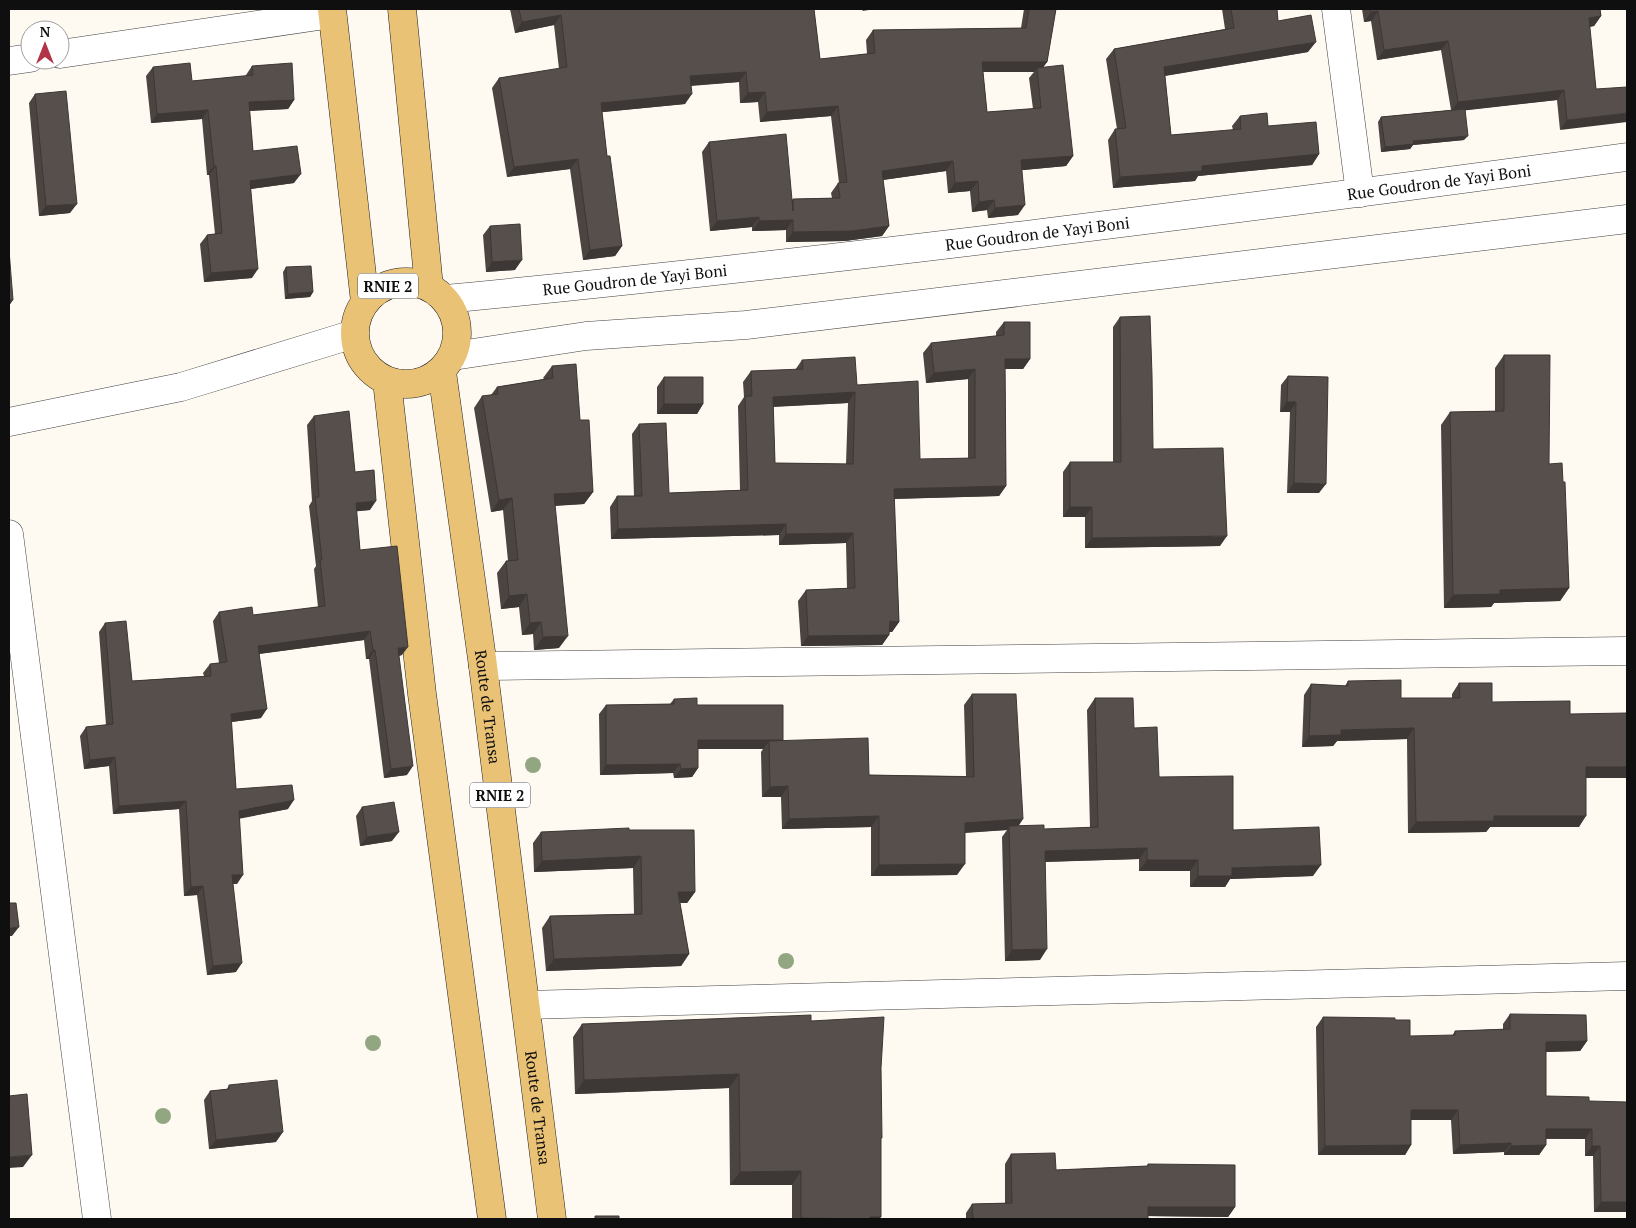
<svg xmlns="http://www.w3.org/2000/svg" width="1636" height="1228" viewBox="0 0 1636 1228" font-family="'PT Serif',serif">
<rect width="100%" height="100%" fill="#fefaf2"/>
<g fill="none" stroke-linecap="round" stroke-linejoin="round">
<!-- minor casing -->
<g stroke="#424242" stroke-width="29">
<path id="minor" d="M1336,9L1360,193
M60,54L332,14
M9,61L30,58
M9,422L181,387L354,334
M9,534L97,1219
M483,666L1627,651
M526,1005L1627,976"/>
</g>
<!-- tertiary casing -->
<g stroke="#424242" stroke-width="29">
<g id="tertiary">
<path id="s1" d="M446,299C840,261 1234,210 1627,157"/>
<path d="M453,356L586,336L746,325L1627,219"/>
</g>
</g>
<!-- primary casing -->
<g stroke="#202020" stroke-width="29">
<g id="primary">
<path d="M332,9L365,302"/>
<path d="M402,9L429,287"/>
<circle cx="406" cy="333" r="51"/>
<path id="s2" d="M442,372L483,666L552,1219"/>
<path d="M387,381L422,694L492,1219"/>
</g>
</g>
<!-- minor -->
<use href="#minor" stroke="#fff" stroke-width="28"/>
<!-- tertiary -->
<use href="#tertiary" stroke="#fff" stroke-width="28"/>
<!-- primary -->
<use href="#primary" stroke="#eac276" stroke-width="28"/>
</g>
<!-- trees -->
<g fill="#91a681">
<circle cx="533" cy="765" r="8"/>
<circle cx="786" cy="961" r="8"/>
<circle cx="373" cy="1043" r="8"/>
<circle cx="163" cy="1116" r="8"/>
</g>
<!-- wall -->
<path fill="#4b4441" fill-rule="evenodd" d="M510,9H814L820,59L867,54L866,40L873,30L1021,28L1024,9H1056L1047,62L1043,67L1073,156L1066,166L1022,170L1018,215L988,218L987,210L972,212L970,191L948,193L946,171L883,180L889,226L882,236L845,241L786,242V230L752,231V227L710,231L702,152L709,142L792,200L793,199L832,198L831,193L838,183H839L831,116L760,122L758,102L740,103L739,82L691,86L685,104L602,112L607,156L622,246L615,256L583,260L570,169L507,177L492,88L499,78L559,69L554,25L515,33ZM983,72H1034L1029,78L1033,109L987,112Z
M1222,9H1277L1278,21L1308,52L1165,76L1171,135L1233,130L1232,126L1240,116L1268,126L1319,154L1312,165L1198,176L1195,181L1113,188L1108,140L1115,129H1117L1106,59L1114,49L1225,29Z
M1362,9H1600L1601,16L1594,26L1589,27L1596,89L1560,130L1557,100L1465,110L1464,140L1413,145L1410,149L1381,152L1378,122L1381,117L1451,110L1441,50L1377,60L1371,21L1364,22Z
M252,66L294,100L288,109L249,111L253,151L294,183L251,189L252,278L204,282L200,244L207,235L215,234L209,175H207L202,119L151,123L146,76L153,67L192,81L246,76V75Z
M35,94L70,213L39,216L29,103Z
M490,226L515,270L486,272L483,235Z
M286,267L313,292L310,297L285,299L283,272Z
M1120,317L1153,449L1220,546L1085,548V517H1063V472L1070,462H1113V327Z
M1004,322L1030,359L1023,369H1005L1006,486L999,496L894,499L899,622L892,632H889V635L882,645L801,646L798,601L806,590L847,588L846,543L779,545V535L611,539L610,507L617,496H634L632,434L639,424L669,493L740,490L738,406L744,397L743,382L751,371L795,370L802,360L857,385L920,459L968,458V379L926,383L923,353L931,343L996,336V332ZM848,403L846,464L775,463L773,407Z
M1504,355L1549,464L1563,482L1569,588L1560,601L1494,603L1491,607L1444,608L1441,425L1450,412L1495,411V368Z
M552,366L580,420L593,492L584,504L555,506L559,648L534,650L533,634L522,635L519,607L501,609L497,573L506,561H508L503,510L491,512L474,408L482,396L491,395L497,387L544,379L543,378Z
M1288,376L1328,377L1319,493H1287L1290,412H1280L1281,385Z
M664,377L703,404L697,414H657V387Z
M314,416L355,472L370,510L356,511L360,550L402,655L399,656L407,775L384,778L369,659H366L364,640L259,654L261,718L231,722L236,789L288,809L240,818L237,884H233L236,972L207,975L197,895L184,896L179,809L113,814L109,766L84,769L80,736L86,727L106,725L99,632L105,623L132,681L204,676L203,673L210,664L219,663L213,621L219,612L253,615L318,607L314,569L316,566L309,506L312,501L307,425Z
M1348,681L1401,698H1452V694L1459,683L1492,702L1570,714L1627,778H1586L1579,827H1490L1486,832L1408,833L1407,739L1337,741L1333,746L1302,747L1304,695L1311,684L1345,686Z
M972,694L1018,826L1044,829L1090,828L1087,710L1095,698L1134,728L1159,777L1233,830L1313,876L1230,879L1225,887H1190V871H1139V859L1045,862L1040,960L1005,961L1002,837L1007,830L965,833L957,875L871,876V827L782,829L781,797H762L761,752L763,749H698V768L692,777L674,778L673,773L600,775L599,714L606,705L670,704L674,699L697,705L782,741L869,775L966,776L964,705Z
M362,807L392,841L360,846L356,816Z
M629,830L695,892L687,903H680L689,954L681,966L546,971L542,928L550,916L634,914L633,868L534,872L533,843L541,832Z
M1510,1014L1587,1041L1580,1051L1546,1052V1096L1589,1101L1627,1212H1594L1593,1156H1585V1139H1546V1145L1539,1155H1504V1152L1453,1154L1451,1120H1411V1145L1405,1155H1318L1316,1027L1323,1017L1395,1020L1410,1036H1452L1455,1031L1503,1029V1024Z
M811,1021L881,1068V1140L879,1219H792V1185H730L729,1088L575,1094L573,1037L582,1024Z
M229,1085L276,1142L209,1149L204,1100L210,1091L227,1089Z
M1011,1154L1056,1170L1147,1166L1148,1164L1235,1207L1228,1217L1148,1216V1219H966V1213L972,1204L1005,1203V1164Z"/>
<!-- shaded-wall -->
<path fill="#3d3735" d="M864,9H876L862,11Z
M1378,11L1371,21L1364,22L1371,12Z
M561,15L554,25L515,33L522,22Z
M1601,16L1594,26L1582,28L1589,18Z
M1448,41L1441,50L1377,60L1384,50Z
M1316,42L1308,52L1157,77L1164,67Z
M982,62H1047L1040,72L1037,68L1034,72H975Z
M746,72L739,82L683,86L690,76Z
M1564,90L1557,100L1451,112L1458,102Z
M765,92L758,102L740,103L748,93Z
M692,94L685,104L594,113L601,103Z
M294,100L288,109L242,111L249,102Z
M838,106L831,116L760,122L767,112Z
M208,110L202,119L151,123L157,114Z
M1627,113V122L1560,130L1567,120Z
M1468,136L1464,140L1413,145L1410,149L1381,152L1385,147L1413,141Z
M1319,154L1312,165L1198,176L1195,181L1113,188L1120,177L1202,166Z
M1073,156L1066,166L1014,171L1021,160Z
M578,159L570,169L507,177L514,167Z
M953,161L946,171L875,181L882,171Z
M214,166H216L209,175H207Z
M301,174L294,183L244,190L250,181Z
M978,181L970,191L948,193L955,183Z
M994,200L987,210L972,212L979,202Z
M77,204L70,213L39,216L46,206Z
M1025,205L1018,215L988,218L995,208Z
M759,217L752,227L710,231L717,221Z
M793,220L786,230L752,231L759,221Z
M889,226L882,236L845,241L786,242L793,232Z
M622,246L615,256L583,260L590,250Z
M522,260L515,270L486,272L492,262Z
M258,269L252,278L204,282L211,273Z
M313,292L310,297L285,299L288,294Z
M9,300H13L9,306Z
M1005,359H1030L1023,369H998Z
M975,369L968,379L926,383L934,373Z
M855,392L848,403L765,407L773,397Z
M1287,402H1296L1290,412H1280Z
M664,404H703L697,414H657Z
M1294,483L1326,484L1319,493H1287Z
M1006,486L999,496L887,499L894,489Z
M593,492L584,504L546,506L554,494Z
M512,498L503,510L491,512L499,500Z
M376,501L370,510L350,512L356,503Z
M1070,507H1092L1085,517H1063Z
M786,524L779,535L611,539L618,529Z
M853,533L846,543L779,545L786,534Z
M1227,536L1220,546L1085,548L1092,538Z
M1569,588L1560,601L1494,603L1491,607L1444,608L1453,595L1500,590Z
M527,594L519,607L501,609L509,596Z
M890,621L899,622L892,632L883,631Z
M541,622L533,634L522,635L530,623Z
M370,631L364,640L251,655L258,646Z
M889,635L882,645L801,646L808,636Z
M568,636L559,648L534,650L543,637Z
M408,647L402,655L392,657L398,648Z
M373,650H375L369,659H366Z
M267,709L261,718L224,723L231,714Z
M1414,728L1407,739L1337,741L1333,746L1302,747L1309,736L1341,730Z
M698,740H783L776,749L769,741L763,749H691Z
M115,757L109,766L84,769L90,760Z
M680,764L673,773L600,775L606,765Z
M413,766L407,775L384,778L391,769Z
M1586,767H1627V778H1579Z
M698,768L692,777L674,778L681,769Z
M788,786L781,797H762L770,787Z
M294,800L288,809L233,820L239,811Z
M186,801L179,809L113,814L119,806Z
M879,816L871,827L782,829L789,819Z
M1494,816H1586L1579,827H1490L1486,832L1408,833L1416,822Z
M1023,819L1016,830L1009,826L1007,830L957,833L965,823Z
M399,832L392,841L360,846L367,837Z
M1147,848L1139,859L1037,862L1045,851Z
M641,856L633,868L534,872L542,861Z
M1147,860H1198L1190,871H1139Z
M965,864L957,875L871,876L879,865Z
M1321,865L1313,876L1230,879L1225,887H1190L1198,876L1232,868Z
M232,875H243L237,884H226Z
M203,886L197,895L184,896L191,887Z
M678,892H695L687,903H670Z
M19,927L12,936H9V928Z
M1047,949L1040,960L1005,961L1012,950Z
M689,954L681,966L546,971L554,959Z
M242,963L236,972L207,975L213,966Z
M1587,1041L1580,1051L1539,1052L1546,1042Z
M739,1074L729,1088L575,1094L584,1080Z
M1411,1110H1458L1451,1120H1404Z
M1546,1129H1592L1585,1139L1539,1138Z
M283,1132L276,1142L209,1149L216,1140Z
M1511,1143L1504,1152L1453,1154L1460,1145Z
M1411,1145L1405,1155H1318L1325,1146Z
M1546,1145L1539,1155H1504L1511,1146Z
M1592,1146H1600L1593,1156H1585Z
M32,1155L23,1167L9,1168V1157Z
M801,1171L792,1185H730L740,1172Z
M1601,1202H1627V1212H1594Z
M1148,1207H1235L1228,1217L1141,1216Z
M870,1217H881L879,1219H868Z
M801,1218L824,1219H800Z"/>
<!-- building -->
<path fill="#574f4c" stroke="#3d3735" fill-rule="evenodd" d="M519,9H814L820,59L875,53L873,30L1026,28L1029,9H1056L1047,62H982L987,112L1041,108L1037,68L1063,65L1073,156L1021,160L1025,205L995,208L994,200L979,202L978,181L955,183L953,161L882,171L889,226L852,231L793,232V220L759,221V217L717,221L709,142L786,134L793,211V199L840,198L838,183L847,182L838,106L767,112L765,92L748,93L746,72L690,76L692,94L601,103L607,156H610L622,246L590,250L578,159L514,167L499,78L567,67L561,15L522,22Z
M1231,9H1277L1278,21L1311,15L1316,42L1164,67L1171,135L1241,129L1240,116L1267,113L1268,126L1316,122L1319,154L1202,166V171L1120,177L1115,129L1126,128L1114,49L1234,28Z
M1370,9H1600L1601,16L1589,18L1596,89L1627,87V113L1567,120L1564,90L1458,102L1448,41L1384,50L1378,11L1371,12Z
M190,63L192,81L253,75L252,66L292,63L294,100L249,102L253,151L297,146L301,174L250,181L258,269L211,273L207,235L222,233L216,166H214L208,110L157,114L153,67Z
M66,91L77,204L46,206L35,94Z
M1465,109L1468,136L1413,141L1414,144L1385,147L1381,117Z
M520,224L522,260L492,262L490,226Z
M9,250L13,300H9Z
M311,266L313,292L288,294L286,267Z
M1150,316L1152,375L1153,449L1223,448L1227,536L1092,538V507H1070V462H1121L1120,317Z
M1004,322H1030V359H1005L1006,486L894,489L899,622L890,621L889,635L808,636L806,590L855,588L853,533L786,534V524L618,529L617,496H642L639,424L666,423L669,493L748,490L745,396H752L751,371L803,369L802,360L855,357L857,385L918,381L920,459L975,458V369L934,373L931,343L1004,335ZM855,392L853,464L775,463L773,397Z
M1504,355H1550L1549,464L1562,463L1563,482H1565L1569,588L1500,590V594L1453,595L1450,412L1504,411Z
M576,364L580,420H589L593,492L554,494L568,636L543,637L541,622L530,623L527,594L509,596L506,561L518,560L512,498L499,500L482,396L498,394L497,387L553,378L552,366Z
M1288,376L1328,377L1326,484L1294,483L1296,402H1287Z
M664,377H703V404H664Z
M349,411L355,472L374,470L376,501L356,503L360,550L397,546L408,647L398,648L413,766L391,769L375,650H373L370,631L258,646L267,709L231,714L236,789L292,785L294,800L239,811L243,875H232L242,963L213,966L203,886L191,887L186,801L119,806L115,757L90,760L86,727L113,724L105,623L126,621L132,681L211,676L210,664L227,662L219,612L252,607L253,615L325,606L320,560H322L315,497H319L314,416Z
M1401,680V698H1460L1459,683H1492V702L1570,701V714L1627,713V767H1586V816H1494V821L1416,822L1414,728L1341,730V735L1309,736L1311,684L1348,686V681Z
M972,694H1016L1023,819L965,823V864L879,865V816L789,819L788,786L770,787L769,741L868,738L869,775L974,777Z
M697,698V705H783V740H698V768L681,769L680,764L606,765V705L674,704V699Z
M1095,698H1133L1134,728L1157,727L1159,777L1233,776V830L1319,827L1321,865L1232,868V876H1198V860H1147V848L1045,851L1047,949L1012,950L1009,826L1044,825V829L1098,827Z
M394,802L399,832L367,837L362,807Z
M629,828V830H694L695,892H678L689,954L554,959L550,916L642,914L641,856L542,861L541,832Z
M9,903H16L19,927L9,928Z
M1510,1014L1586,1015L1587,1041L1546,1042V1096L1589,1097V1101L1627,1102V1202H1601L1600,1146H1592V1129H1546V1145L1511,1146V1143L1460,1145L1458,1110H1411V1145L1325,1146L1323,1017L1395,1018V1020H1410V1036L1455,1035V1031L1510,1029Z
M811,1015V1021L884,1017L881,1068L882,1138H881V1217H870V1219L801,1218V1171L740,1172L739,1074L584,1080L582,1024Z
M277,1080L283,1132L216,1140L210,1091L229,1089V1085Z
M27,1094L32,1155L9,1157V1096Z
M1055,1153L1056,1170L1148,1166V1164L1235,1165V1207H1148V1219H973L972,1204L1012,1203L1011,1154Z
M595,1216H619V1219H595Z"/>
<g text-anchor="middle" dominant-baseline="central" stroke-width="5" stroke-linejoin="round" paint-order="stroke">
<!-- shield labels -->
<g fill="#fff" stroke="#575757" stroke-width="1">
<rect x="358" y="273.5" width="60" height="25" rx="4"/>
<rect x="470" y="782.5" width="60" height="25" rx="4"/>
</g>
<g font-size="15" font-weight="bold" fill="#0f0f0f">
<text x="388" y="286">RNIE 2</text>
<text x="500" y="795">RNIE 2</text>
</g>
<!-- street labels -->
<g font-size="16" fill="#0f0f0f" stroke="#fff">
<text stroke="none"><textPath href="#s1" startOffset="1000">Rue Goudron de Yayi Boni</textPath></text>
<text stroke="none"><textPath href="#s1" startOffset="595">Rue Goudron de Yayi Boni</textPath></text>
<text stroke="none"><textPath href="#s1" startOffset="190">Rue Goudron de Yayi Boni</textPath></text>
<text stroke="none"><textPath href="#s2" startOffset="338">Route de Transa</textPath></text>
<text stroke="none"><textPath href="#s2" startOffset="742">Route de Transa</textPath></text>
</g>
</g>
<!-- border -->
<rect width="1636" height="1228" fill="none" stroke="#0f0f0f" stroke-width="20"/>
<!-- north arrow -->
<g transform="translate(45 45)"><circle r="24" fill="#ffffff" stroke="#9f9f9f"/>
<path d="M0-4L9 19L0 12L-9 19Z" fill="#b13547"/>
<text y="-8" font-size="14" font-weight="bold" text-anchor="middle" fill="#0f0f0f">N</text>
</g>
</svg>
